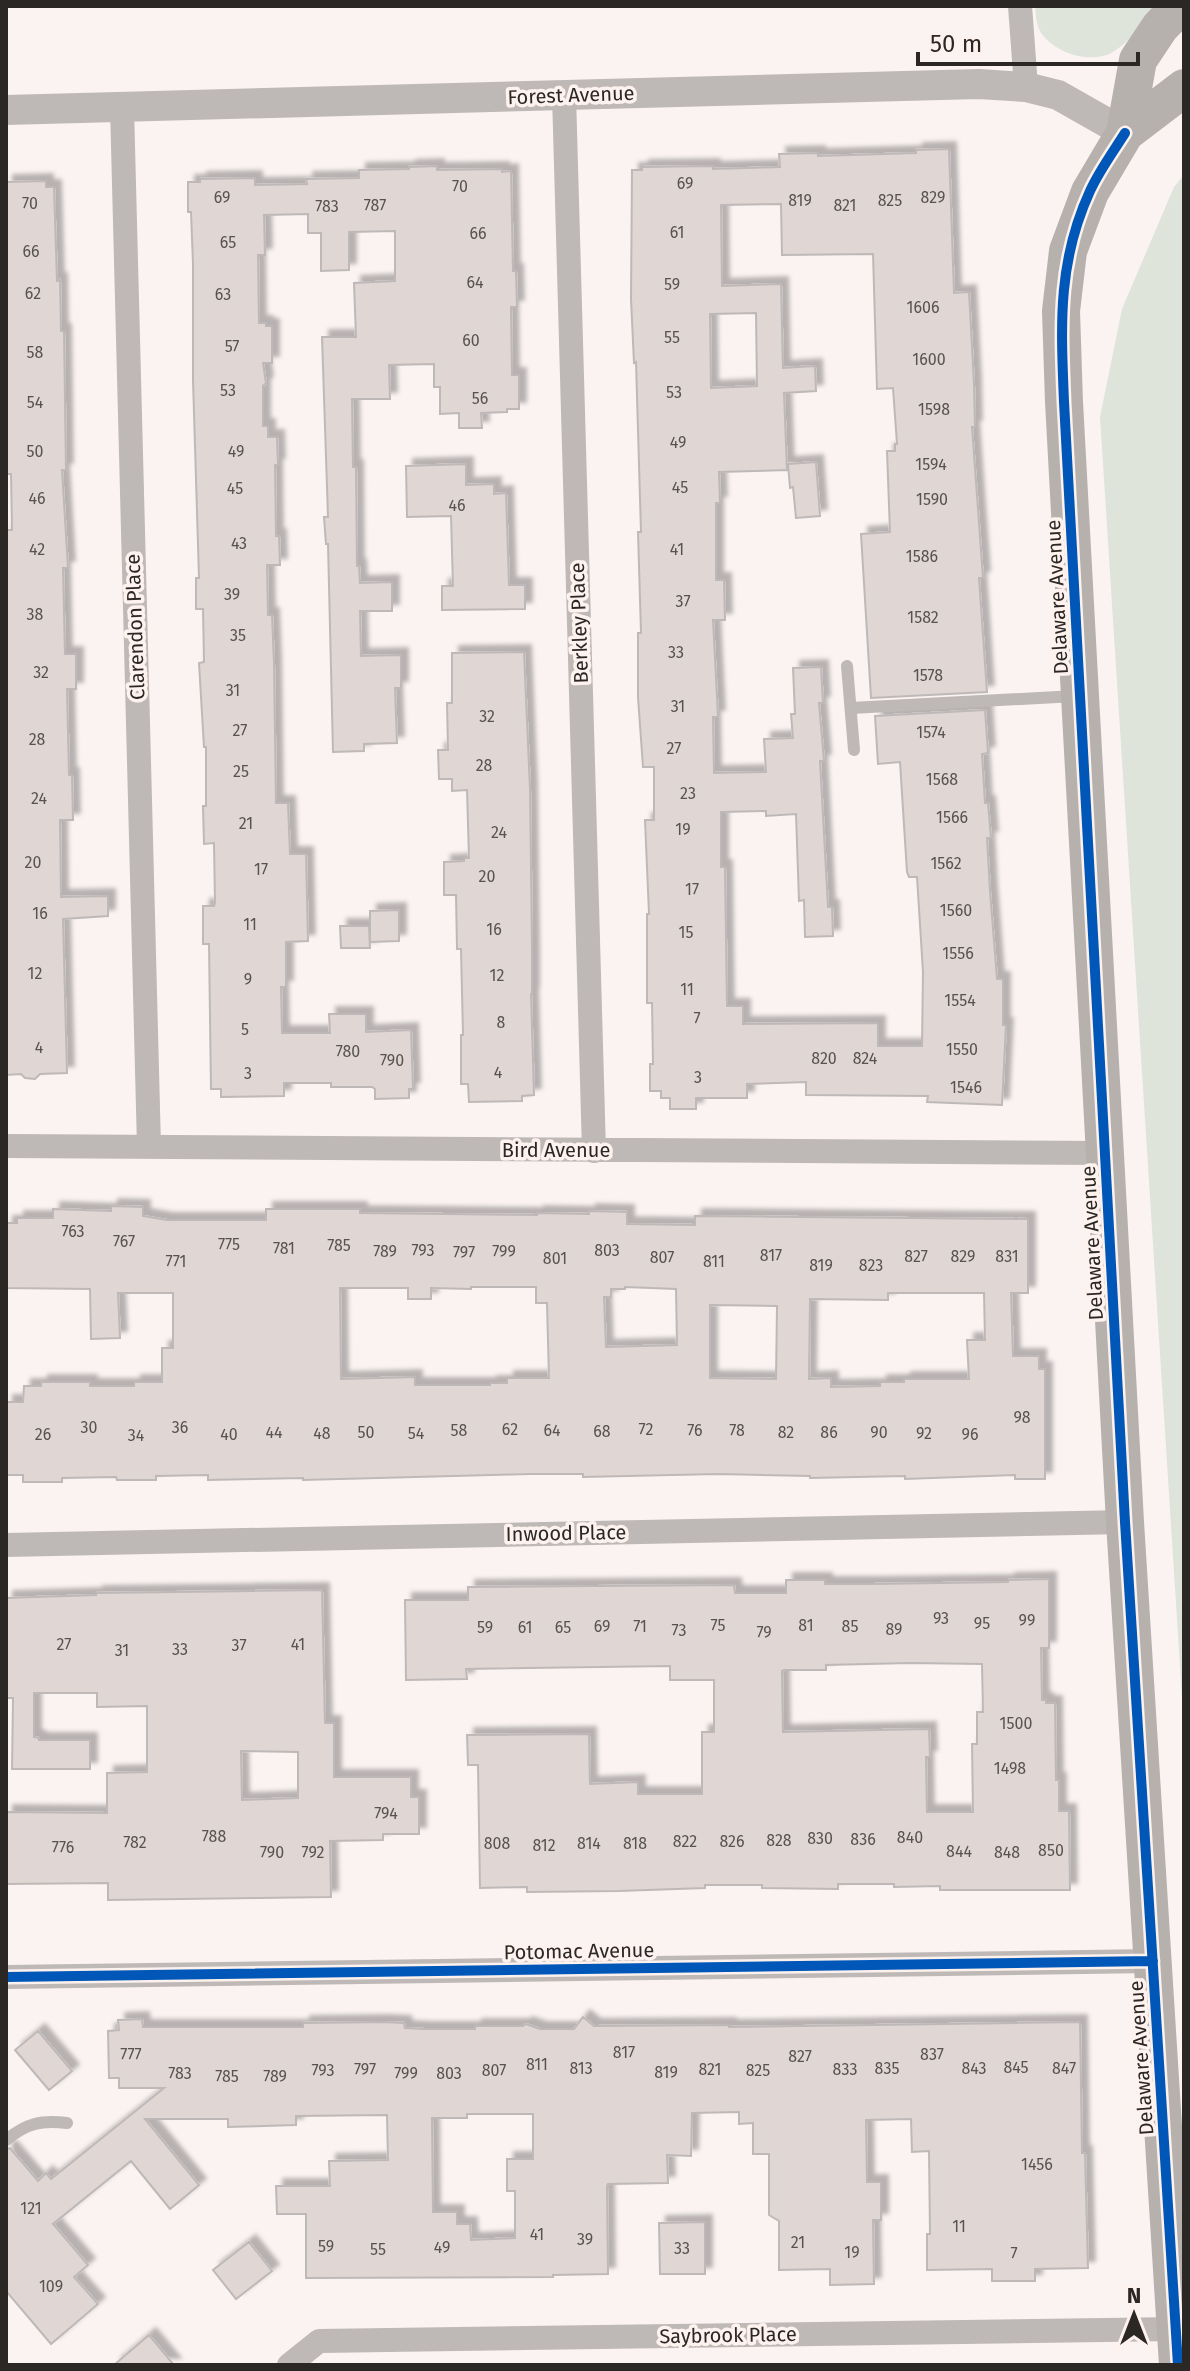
<svg xmlns="http://www.w3.org/2000/svg" width="1190" height="2371" font-family="'Fira Sans',sans-serif">
	<defs>
		<filter id="shadow"><feDropShadow dx="7" dy="-7" stdDeviation="2" flood-color="#0004"/></filter>
	</defs>
	<rect width="100%" height="100%" fill="#faf3f2"/>
	<!-- green -->
	<path fill="#dfe4db" d="M 1035,6 L 1158,6 C 1144,22 1132,40 1113,52 C 1091,65 1053,53 1040,31 C 1036,23 1036,15 1035,6 Z
		M 1184,175 L 1184,1728 L 1100,417 L 1122,309 L 1174,187 Z"/>
	<!-- building -->
	<path fill="#e0d6d3" stroke="#beb9b8" stroke-width="2" fill-rule="evenodd" filter="url(#shadow)" d="M 949,149 L 954,293 L 969,292 L 974,384 L 975,427 L 972,427 L 983,578 L 979,578 L 987,692 L 871,698 L 861,534 L 890,532 L 887,451 L 895,451 L 895,444 L 897,444 L 893,388 L 877,389 L 873,254 L 782,255 L 781,204 L 721,205 L 722,286 L 781,284 L 783,368 L 815,366 L 816,391 L 784,393 L 787,470 L 719,472 L 720,503 L 716,503 L 716,580 L 724,580 L 725,620 L 713,620 L 718,717 L 713,717 L 714,773 L 766,772 L 764,739 L 793,738 L 791,714 L 795,714 L 793,668 L 821,667 L 823,703 L 819,703 L 824,761 L 820,761 L 828,907 L 832,907 L 833,936 L 805,937 L 804,900 L 799,901 L 796,814 L 766,816 L 766,811 L 721,812 L 721,867 L 725,867 L 727,1006 L 743,1006 L 743,1024 L 878,1023 L 878,1046 L 922,1046 L 923,972 L 917,877 L 909,877 L 907,872 L 900,762 L 878,764 L 875,716 L 985,710 L 988,753 L 982,754 L 985,803 L 988,803 L 991,838 L 987,838 L 990,891 L 997,979 L 1003,979 L 1003,1025 L 1006,1025 L 1002,1105 L 927,1102 L 928,1096 L 806,1095 L 806,1082 L 747,1084 L 747,1098 L 696,1098 L 696,1109 L 670,1109 L 670,1098 L 661,1098 L 661,1091 L 650,1091 L 650,1064 L 653,1064 L 652,1003 L 647,1003 L 647,914 L 649,914 L 645,820 L 654,820 L 654,767 L 643,767 L 638,697 L 638,633 L 641,633 L 638,532 L 641,532 L 636,362 L 634,363 L 631,299 L 632,170 L 642,170 L 642,167 L 713,166 L 713,169 L 780,167 L 779,154 L 818,153 L 818,156 L 916,153 L 916,150 ZM 756,313 L 757,386 L 711,388 L 710,314 Z
		M 437,166 L 437,170 L 502,169 L 502,172 L 511,171 L 513,271 L 516,271 L 517,307 L 511,307 L 512,375 L 519,375 L 519,409 L 507,409 L 507,412 L 481,413 L 482,428 L 459,428 L 459,413 L 440,414 L 440,387 L 434,387 L 434,364 L 389,365 L 390,399 L 352,399 L 353,467 L 356,467 L 357,566 L 359,566 L 360,583 L 392,582 L 392,611 L 360,611 L 361,656 L 401,655 L 401,688 L 395,688 L 397,743 L 364,744 L 364,751 L 333,752 L 328,544 L 326,544 L 324,517 L 328,517 L 322,337 L 356,337 L 354,283 L 395,281 L 395,231 L 349,232 L 349,270 L 321,271 L 321,233 L 308,233 L 308,214 L 264,215 L 265,255 L 258,255 L 259,323 L 266,323 L 266,326 L 272,326 L 272,363 L 263,363 L 266,383 L 263,386 L 263,426 L 268,426 L 268,437 L 277,437 L 278,465 L 275,465 L 276,536 L 279,536 L 280,565 L 267,565 L 268,615 L 272,615 L 274,663 L 276,803 L 288,803 L 290,854 L 306,854 L 308,941 L 286,942 L 286,987 L 281,987 L 282,1033 L 330,1033 L 329,1014 L 366,1014 L 366,1032 L 411,1030 L 413,1089 L 409,1089 L 409,1098 L 375,1099 L 375,1089 L 372,1087 L 331,1087 L 331,1083 L 284,1083 L 284,1096 L 221,1097 L 221,1089 L 211,1089 L 209,944 L 203,944 L 203,906 L 214,906 L 215,903 L 214,843 L 204,844 L 203,806 L 206,806 L 206,747 L 204,747 L 199,663 L 204,662 L 203,609 L 196,609 L 196,578 L 199,578 L 193,380 L 193,264 L 191,212 L 188,212 L 188,182 L 200,182 L 200,179 L 255,178 L 255,185 L 307,184 L 306,179 L 359,178 L 359,170 L 409,169 L 409,167 Z
		M 46,181 L 46,187 L 54,187 L 57,281 L 60,280 L 61,331 L 64,331 L 66,470 L 62,470 L 68,568 L 63,568 L 65,654 L 76,654 L 76,689 L 67,689 L 69,775 L 72,775 L 73,820 L 60,820 L 61,897 L 108,896 L 108,916 L 63,919 L 67,1073 L 40,1074 L 35,1079 L 25,1078 L 21,1074 L 6,1075 L 6,530 L 12,530 L 11,474 L 6,474 L 6,182 Z
		M 816,462 L 820,516 L 796,518 L 793,487 L 790,488 L 788,464 Z
		M 466,464 L 466,485 L 494,484 L 494,494 L 506,493 L 509,585 L 525,585 L 525,609 L 442,610 L 442,586 L 453,586 L 451,516 L 407,517 L 406,466 Z
		M 524,652 L 530,789 L 532,948 L 532,994 L 531,994 L 534,1095 L 522,1096 L 522,1101 L 469,1102 L 468,1084 L 461,1084 L 461,1035 L 463,1035 L 461,949 L 457,949 L 456,895 L 444,895 L 444,862 L 464,861 L 464,858 L 469,858 L 467,790 L 452,791 L 452,779 L 439,779 L 438,750 L 448,750 L 447,703 L 452,703 L 452,653 Z
		M 399,910 L 399,941 L 370,942 L 370,911 Z
		M 340,926 L 369,926 L 370,948 L 341,948 Z
		M 111,1206 L 143,1207 L 143,1216 L 167,1220 L 266,1220 L 266,1209 L 360,1209 L 360,1213 L 537,1215 L 537,1213 L 589,1214 L 589,1211 L 627,1212 L 627,1224 L 695,1225 L 695,1216 L 1028,1219 L 1028,1293 L 1011,1293 L 1013,1356 L 1039,1356 L 1039,1369 L 1045,1369 L 1045,1479 L 1015,1479 L 1015,1475 L 905,1479 L 905,1476 L 810,1478 L 810,1476 L 718,1474 L 583,1477 L 583,1474 L 530,1474 L 303,1480 L 303,1478 L 208,1480 L 208,1475 L 156,1476 L 156,1480 L 117,1480 L 116,1477 L 62,1478 L 62,1482 L 23,1482 L 23,1475 L 6,1475 L 6,1402 L 23,1402 L 24,1386 L 41,1386 L 41,1382 L 90,1382 L 90,1386 L 134,1386 L 134,1382 L 162,1382 L 162,1348 L 173,1348 L 173,1293 L 118,1293 L 120,1338 L 91,1339 L 90,1289 L 6,1288 L 6,1223 L 17,1223 L 17,1218 L 53,1218 L 53,1209 L 111,1211 ZM 471,1287 L 536,1287 L 536,1303 L 547,1303 L 549,1378 L 507,1378 L 507,1383 L 490,1383 L 490,1385 L 415,1385 L 415,1377 L 341,1379 L 340,1288 L 408,1288 L 408,1299 L 431,1299 L 431,1288 L 471,1289 ZM 625,1287 L 676,1289 L 677,1345 L 606,1347 L 604,1297 L 611,1297 L 611,1289 L 625,1289 ZM 888,1293 L 984,1293 L 985,1340 L 967,1340 L 969,1379 L 904,1379 L 904,1382 L 880,1382 L 880,1386 L 831,1387 L 831,1378 L 809,1379 L 810,1299 L 888,1300 ZM 710,1305 L 777,1306 L 776,1379 L 710,1378 Z
		M 1049,1579 L 1049,1648 L 1041,1648 L 1042,1700 L 1046,1700 L 1046,1703 L 1055,1703 L 1056,1780 L 1059,1780 L 1059,1811 L 1069,1811 L 1070,1890 L 940,1890 L 940,1886 L 894,1887 L 894,1884 L 838,1884 L 838,1889 L 762,1888 L 762,1885 L 705,1885 L 705,1888 L 619,1891 L 527,1892 L 527,1887 L 480,1888 L 478,1765 L 468,1765 L 467,1735 L 589,1734 L 590,1784 L 638,1782 L 638,1794 L 702,1794 L 702,1732 L 714,1732 L 714,1680 L 670,1680 L 670,1666 L 466,1669 L 467,1679 L 406,1680 L 405,1600 L 468,1600 L 468,1587 L 734,1585 L 735,1593 L 786,1593 L 786,1580 L 825,1580 L 825,1584 L 873,1584 L 1008,1582 L 1008,1580 ZM 910,1663 L 982,1664 L 983,1712 L 977,1712 L 977,1744 L 972,1744 L 973,1812 L 927,1812 L 926,1757 L 930,1757 L 929,1729 L 783,1732 L 782,1671 L 784,1670 L 826,1670 L 826,1665 Z
		M 322,1590 L 325,1723 L 334,1723 L 334,1777 L 411,1777 L 411,1797 L 419,1797 L 419,1834 L 383,1834 L 383,1840 L 330,1841 L 331,1897 L 108,1900 L 108,1883 L 6,1884 L 6,1812 L 107,1813 L 107,1773 L 147,1772 L 147,1706 L 97,1707 L 97,1693 L 34,1693 L 34,1737 L 39,1738 L 39,1740 L 90,1740 L 90,1769 L 12,1769 L 13,1698 L 6,1698 L 6,1598 L 96,1595 L 96,1593 ZM 241,1751 L 298,1752 L 298,1798 L 242,1800 Z
		M 583,2017 L 594,2026 L 729,2025 L 729,2027 L 1080,2022 L 1082,2153 L 1085,2153 L 1088,2268 L 1035,2269 L 1035,2281 L 992,2281 L 992,2269 L 927,2270 L 927,2234 L 930,2234 L 929,2151 L 912,2152 L 911,2119 L 866,2120 L 867,2182 L 881,2182 L 881,2220 L 873,2220 L 874,2284 L 830,2285 L 830,2269 L 779,2270 L 779,2221 L 769,2215 L 769,2154 L 753,2154 L 753,2123 L 739,2124 L 739,2112 L 692,2113 L 691,2156 L 667,2155 L 668,2183 L 608,2184 L 607,2186 L 608,2274 L 553,2275 L 553,2277 L 306,2278 L 306,2214 L 277,2214 L 276,2186 L 330,2186 L 329,2161 L 388,2160 L 387,2115 L 296,2116 L 296,2125 L 228,2127 L 228,2119 L 145,2119 L 199,2185 L 170,2209 L 131,2161 L 53,2224 L 88,2265 L 74,2277 L 98,2304 L 51,2344 L 6,2291 L 6,2149 L 10,2148 L 38,2181 L 46,2173 L 51,2179 L 164,2088 L 119,2088 L 119,2078 L 109,2078 L 108,2031 L 119,2030 L 118,2020 L 142,2019 L 143,2027 L 303,2027 L 303,2023 L 383,2022 L 404,2023 L 405,2028 L 424,2029 L 475,2029 L 475,2026 L 523,2026 L 526,2024 L 540,2029 L 574,2029 ZM 467,2114 L 533,2114 L 533,2159 L 507,2159 L 507,2191 L 515,2191 L 515,2238 L 471,2240 L 470,2224 L 457,2224 L 457,2212 L 433,2212 L 432,2118 L 467,2118 Z
		M 38,2031 L 72,2071 L 49,2090 L 15,2050 Z
		M 705,2222 L 705,2274 L 660,2274 L 659,2223 Z
		M 249,2242 L 272,2271 L 236,2299 L 213,2270 Z
		M 149,2335 L 174,2365 L 114,2365 Z"/>
	<g fill="none" stroke-linecap="round" stroke-linejoin="round">
		<!-- service -->
		<path stroke="#beb8b6" stroke-width="12" d="M 847,666 L 854,750
			M 851,708 L 1076,696
			M 6,2140 C 27,2123 41,2120 67,2123"/>
		<!-- minor -->
		<path stroke="#beb8b6" stroke-width="24" d="M 1020,6 L 1026,87
			M 564,95 L 594,1151
			M 122,107 L 149,1147
			M 6,1146 L 1106,1153
			M 6,1545 L 1125,1522
			M 6,1977 L 1153,1961
			M 289,2365 L 319,2341 L 1176,2329"/>
		<!-- tertiary -->
		<path stroke="#beb8b6" stroke-width="30" d="M 6,110 L 979,84 L 1026,87 L 1058,95 L 1125,133"/>
		<!-- primary -->
		<path stroke="#b7b1ae" stroke-width="38" d="M 1125,133 L 1138,60 L 1160,27 L 1180,6
			M 1178,2365 L 1125,1522 L 1064,402 L 1061,311 L 1068,251 L 1090,192 L 1125,133 L 1184,88"/>
		<defs>
			<path id="cycleway" d="M 1125,133 C 1113,152 1099,171 1090,191 C 1057,263 1061,326 1064,402 L 1125,1522 L 1178,2365
				M 6,1977 L 1153,1961"/>
		</defs>
		<!-- cycleway casing -->
		<use href="#cycleway" stroke="#fdf2ee" stroke-width="15"/>
		<!-- cycleway -->
		<use href="#cycleway" stroke="#0057b8" stroke-width="10"/>
	</g>
	<g text-anchor="middle" stroke-width="7" stroke-linejoin="round" paint-order="stroke">
		<!-- number labels -->
		<g font-size="16" fill="#585350">
			<text x="685" y="189">69</text>
			<text x="460" y="192">70</text>
			<text x="222" y="203">69</text>
			<text x="933" y="203">829</text>
			<text x="800" y="206">819</text>
			<text x="890" y="206">825</text>
			<text x="30" y="209">70</text>
			<text x="375" y="211">787</text>
			<text x="845" y="211">821</text>
			<text x="327" y="212">783</text>
			<text x="677" y="238">61</text>
			<text x="478" y="239">66</text>
			<text x="228" y="248">65</text>
			<text x="31" y="257">66</text>
			<text x="475" y="288">64</text>
			<text x="672" y="290">59</text>
			<text x="33" y="299">62</text>
			<text x="223" y="300">63</text>
			<text x="923" y="313">1606</text>
			<text x="672" y="343">55</text>
			<text x="471" y="346">60</text>
			<text x="232" y="352">57</text>
			<text x="35" y="358">58</text>
			<text x="929" y="365">1600</text>
			<text x="228" y="396">53</text>
			<text x="674" y="398">53</text>
			<text x="480" y="404">56</text>
			<text x="35" y="408">54</text>
			<text x="934" y="415">1598</text>
			<text x="678" y="448">49</text>
			<text x="35" y="457">50</text>
			<text x="236" y="457">49</text>
			<text x="931" y="470">1594</text>
			<text x="680" y="493">45</text>
			<text x="235" y="494">45</text>
			<text x="37" y="504">46</text>
			<text x="932" y="505">1590</text>
			<text x="457" y="511">46</text>
			<text x="239" y="549">43</text>
			<text x="37" y="555">42</text>
			<text x="677" y="555">41</text>
			<text x="922" y="562">1586</text>
			<text x="232" y="600">39</text>
			<text x="683" y="607">37</text>
			<text x="35" y="620">38</text>
			<text x="923" y="623">1582</text>
			<text x="238" y="641">35</text>
			<text x="676" y="658">33</text>
			<text x="41" y="678">32</text>
			<text x="928" y="681">1578</text>
			<text x="233" y="696">31</text>
			<text x="678" y="712">31</text>
			<text x="487" y="722">32</text>
			<text x="240" y="736">27</text>
			<text x="931" y="738">1574</text>
			<text x="37" y="745">28</text>
			<text x="674" y="754">27</text>
			<text x="484" y="771">28</text>
			<text x="241" y="777">25</text>
			<text x="942" y="785">1568</text>
			<text x="688" y="799">23</text>
			<text x="39" y="804">24</text>
			<text x="952" y="823">1566</text>
			<text x="246" y="829">21</text>
			<text x="683" y="835">19</text>
			<text x="499" y="838">24</text>
			<text x="33" y="868">20</text>
			<text x="946" y="869">1562</text>
			<text x="261" y="875">17</text>
			<text x="487" y="882">20</text>
			<text x="692" y="895">17</text>
			<text x="956" y="916">1560</text>
			<text x="40" y="919">16</text>
			<text x="250" y="930">11</text>
			<text x="494" y="935">16</text>
			<text x="686" y="938">15</text>
			<text x="958" y="959">1556</text>
			<text x="35" y="979">12</text>
			<text x="497" y="981">12</text>
			<text x="248" y="985">9</text>
			<text x="687" y="995">11</text>
			<text x="960" y="1006">1554</text>
			<text x="697" y="1024">7</text>
			<text x="501" y="1028">8</text>
			<text x="245" y="1035">5</text>
			<text x="39" y="1053">4</text>
			<text x="962" y="1055">1550</text>
			<text x="348" y="1057">780</text>
			<text x="824" y="1064">820</text>
			<text x="865" y="1064">824</text>
			<text x="392" y="1066">790</text>
			<text x="498" y="1078">4</text>
			<text x="248" y="1079">3</text>
			<text x="698" y="1083">3</text>
			<text x="966" y="1093">1546</text>
			<text x="73" y="1237">763</text>
			<text x="124" y="1247">767</text>
			<text x="229" y="1250">775</text>
			<text x="339" y="1251">785</text>
			<text x="284" y="1254">781</text>
			<text x="423" y="1256">793</text>
			<text x="607" y="1256">803</text>
			<text x="385" y="1257">789</text>
			<text x="504" y="1257">799</text>
			<text x="464" y="1258">797</text>
			<text x="771" y="1261">817</text>
			<text x="916" y="1262">827</text>
			<text x="963" y="1262">829</text>
			<text x="1007" y="1262">831</text>
			<text x="662" y="1263">807</text>
			<text x="555" y="1264">801</text>
			<text x="176" y="1267">771</text>
			<text x="714" y="1267">811</text>
			<text x="821" y="1271">819</text>
			<text x="871" y="1271">823</text>
			<text x="1022" y="1423">98</text>
			<text x="89" y="1433">30</text>
			<text x="180" y="1433">36</text>
			<text x="510" y="1435">62</text>
			<text x="646" y="1435">72</text>
			<text x="459" y="1436">58</text>
			<text x="552" y="1436">64</text>
			<text x="695" y="1436">76</text>
			<text x="737" y="1436">78</text>
			<text x="602" y="1437">68</text>
			<text x="274" y="1438">44</text>
			<text x="366" y="1438">50</text>
			<text x="786" y="1438">82</text>
			<text x="829" y="1438">86</text>
			<text x="879" y="1438">90</text>
			<text x="322" y="1439">48</text>
			<text x="416" y="1439">54</text>
			<text x="924" y="1439">92</text>
			<text x="43" y="1440">26</text>
			<text x="229" y="1440">40</text>
			<text x="970" y="1440">96</text>
			<text x="136" y="1441">34</text>
			<text x="941" y="1624">93</text>
			<text x="1027" y="1626">99</text>
			<text x="982" y="1629">95</text>
			<text x="718" y="1631">75</text>
			<text x="806" y="1631">81</text>
			<text x="602" y="1632">69</text>
			<text x="640" y="1632">71</text>
			<text x="850" y="1632">85</text>
			<text x="485" y="1633">59</text>
			<text x="525" y="1633">61</text>
			<text x="563" y="1633">65</text>
			<text x="894" y="1635">89</text>
			<text x="679" y="1636">73</text>
			<text x="764" y="1638">79</text>
			<text x="64" y="1650">27</text>
			<text x="298" y="1650">41</text>
			<text x="239" y="1651">37</text>
			<text x="180" y="1655">33</text>
			<text x="122" y="1656">31</text>
			<text x="1016" y="1729">1500</text>
			<text x="1010" y="1774">1498</text>
			<text x="386" y="1819">794</text>
			<text x="214" y="1842">788</text>
			<text x="910" y="1843">840</text>
			<text x="820" y="1844">830</text>
			<text x="863" y="1845">836</text>
			<text x="779" y="1846">828</text>
			<text x="685" y="1847">822</text>
			<text x="732" y="1847">826</text>
			<text x="135" y="1848">782</text>
			<text x="497" y="1849">808</text>
			<text x="589" y="1849">814</text>
			<text x="635" y="1849">818</text>
			<text x="544" y="1851">812</text>
			<text x="63" y="1853">776</text>
			<text x="1051" y="1856">850</text>
			<text x="959" y="1857">844</text>
			<text x="272" y="1858">790</text>
			<text x="313" y="1858">792</text>
			<text x="1007" y="1858">848</text>
			<text x="624" y="2058">817</text>
			<text x="131" y="2060">777</text>
			<text x="932" y="2060">837</text>
			<text x="800" y="2062">827</text>
			<text x="537" y="2070">811</text>
			<text x="1016" y="2073">845</text>
			<text x="581" y="2074">813</text>
			<text x="887" y="2074">835</text>
			<text x="974" y="2074">843</text>
			<text x="1064" y="2074">847</text>
			<text x="365" y="2075">797</text>
			<text x="710" y="2075">821</text>
			<text x="845" y="2075">833</text>
			<text x="323" y="2076">793</text>
			<text x="494" y="2076">807</text>
			<text x="758" y="2076">825</text>
			<text x="666" y="2078">819</text>
			<text x="180" y="2079">783</text>
			<text x="406" y="2079">799</text>
			<text x="449" y="2079">803</text>
			<text x="227" y="2082">785</text>
			<text x="275" y="2082">789</text>
			<text x="1037" y="2170">1456</text>
			<text x="31" y="2214">121</text>
			<text x="959" y="2232">11</text>
			<text x="537" y="2240">41</text>
			<text x="585" y="2245">39</text>
			<text x="798" y="2248">21</text>
			<text x="326" y="2252">59</text>
			<text x="442" y="2253">49</text>
			<text x="682" y="2254">33</text>
			<text x="378" y="2255">55</text>
			<text x="852" y="2258">19</text>
			<text x="1014" y="2259">7</text>
			<text x="51" y="2292">109</text>
		</g>
		<!-- street labels -->
		<g font-size="20" fill="#2b2725" stroke="#fdf2ee">
			<text transform="translate(571 95) rotate(-2)" y="7">Forest Avenue</text>
			<text transform="translate(1057 597) rotate(-93)" y="7">Delaware Avenue</text>
			<text transform="translate(579 623) rotate(-92)" y="7">Berkley Place</text>
			<text transform="translate(135 627) rotate(-92)" y="7">Clarendon Place</text>
			<text x="556" y="1157">Bird Avenue</text>
			<text transform="translate(1092 1243) rotate(-93)" y="7">Delaware Avenue</text>
			<text transform="translate(566 1533) rotate(-1)" y="7">Inwood Place</text>
			<text transform="translate(579 1951) rotate(-1)" y="7">Potomac Avenue</text>
			<text transform="translate(1141 2058) rotate(-94)" y="7">Delaware Avenue</text>
			<text transform="translate(728 2335) rotate(-1)" y="7">Saybrook Place</text>
		</g>
	</g>
	<!-- border -->
	<rect width="1190" height="2371" fill="none" stroke="#2b2725" stroke-width="16"/>
	<!-- north arrow -->
	<g transform="translate(1134 2315)" stroke="#fdf2ee" stroke-width="6" paint-order="stroke">
	<path d="M0-6L14 30L0 20L-14 30Z" fill="#2b2725"/>
	<text y="-12" font-size="22" font-weight="bold" text-anchor="middle" fill="#2b2725">N</text>
	</g>
	<!-- scale -->
	<path d="M918 52v12h220v-12" fill="none" stroke="#2b2725" stroke-width="4"/>
	<text x="930" y="52" font-size="24" fill="#2b2725" stroke="#fdf2ee" stroke-width="6" paint-order="stroke">50 m</text>
</svg>
